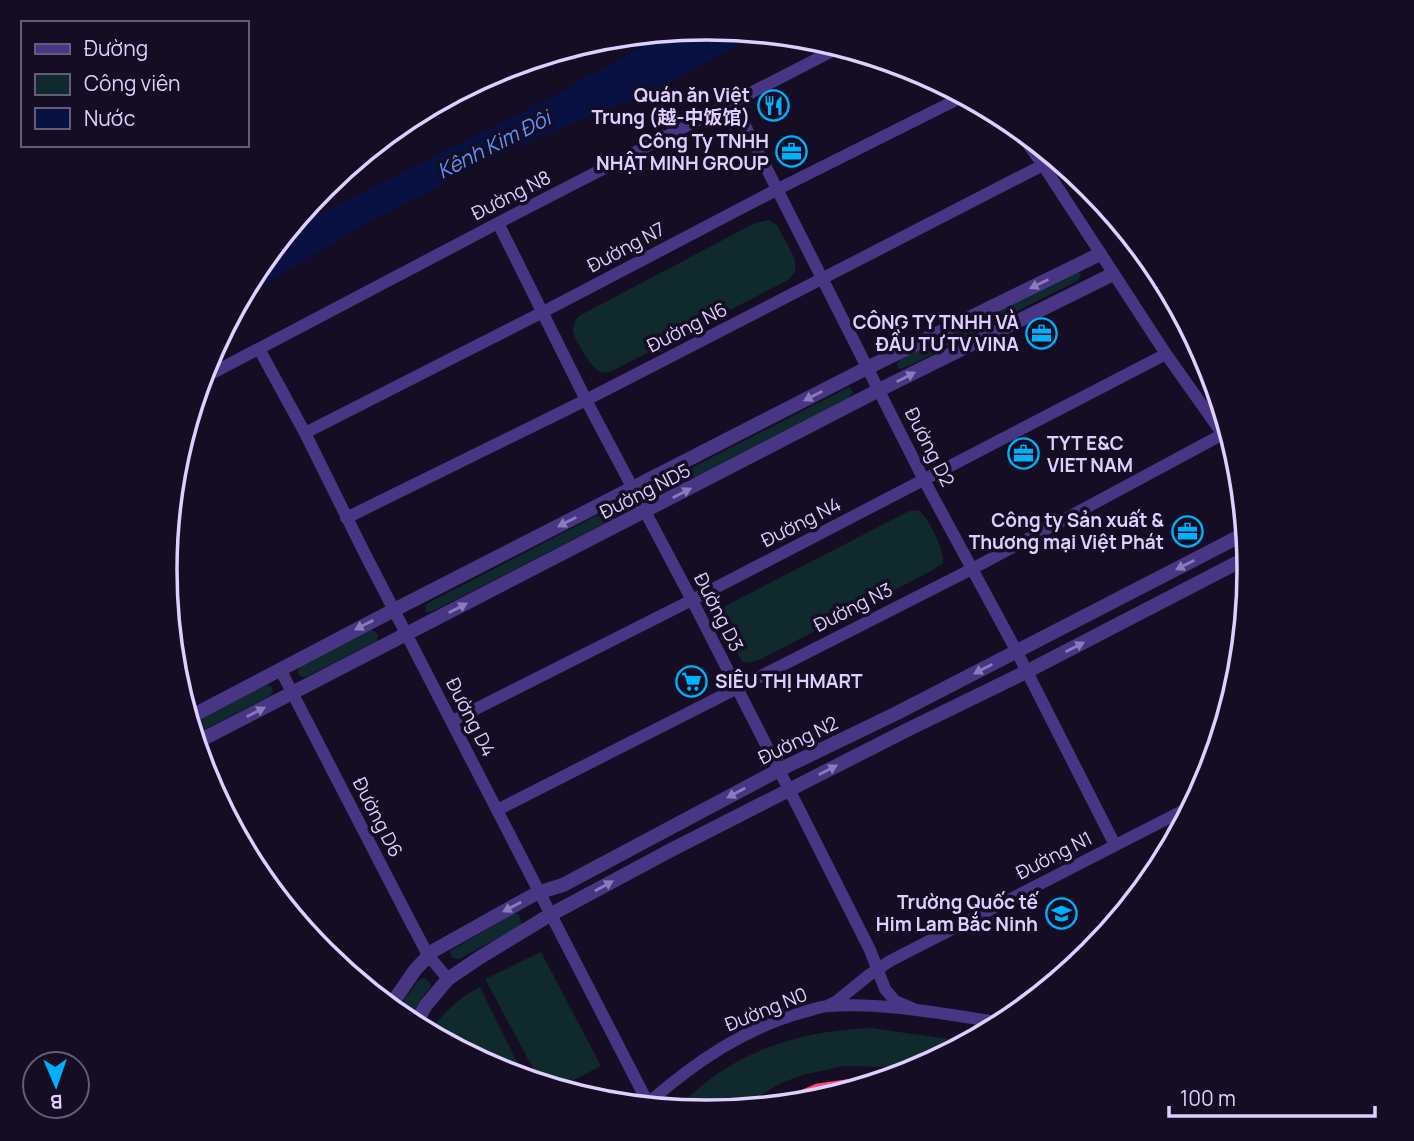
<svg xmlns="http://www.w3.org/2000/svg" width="1414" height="1141" font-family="Manrope,'Noto Sans SC',sans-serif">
	<rect width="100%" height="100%" fill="#150d23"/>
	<!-- green -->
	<path fill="#10292d" d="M 769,220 L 777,225 L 795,259 L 795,272 L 788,280 L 612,371 C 608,372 605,373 601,372 C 593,371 574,339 573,331 C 573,325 575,321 579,316 L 755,223 Z
		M 1078,272 L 1081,275 L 1079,279 L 1073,283 L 911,365 L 901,369 L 898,368 L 897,364 L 901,359 Z
		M 850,387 L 853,393 L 847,399 L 671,489 L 664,493 L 660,492 L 659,486 L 662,483 L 845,389 Z
		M 611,508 L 616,508 L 620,513 L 613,519 L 437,609 L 430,612 L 426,612 L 425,606 L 428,603 Z
		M 911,510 L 920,511 C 930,522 944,548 943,563 L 933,570 L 759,660 L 748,663 L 743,662 C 737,652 721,631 720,620 C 719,614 723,609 727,605 Z
		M 371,630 L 376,632 L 378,635 L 377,641 L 306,677 L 300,676 L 298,672 L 300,665 Z
		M 266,685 L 271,686 L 273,690 L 271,695 L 193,735 L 189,724 Z
		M 513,914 L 519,914 L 522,924 L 517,928 L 459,959 L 452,958 L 450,952 L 452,950 Z
		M 541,952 L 601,1066 L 556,1089 L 542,1085 L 485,979 Z
		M 425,978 L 431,984 L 431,987 L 425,993 L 407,1022 L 395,1013 L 417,982 L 421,979 Z
		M 480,987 L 526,1080 L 499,1072 L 429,1034 C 439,1016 461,996 480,987 Z
		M 871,1028 L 969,1042 L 917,1070 L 890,1067 L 843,1066 L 803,1075 L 781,1083 L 737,1110 L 707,1113 L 676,1110 C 729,1053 795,1031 871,1028 Z"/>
	<!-- water -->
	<path fill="#081142" d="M 707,28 L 759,33 L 657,90 L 587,117 L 492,158 L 364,225 L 240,299 L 256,269 L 288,230 L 544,101 L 669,32 Z"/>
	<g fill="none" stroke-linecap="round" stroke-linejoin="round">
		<!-- minor -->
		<path stroke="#483684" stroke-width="12" d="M 733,102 L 924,480 L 1017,652 L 1115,845
			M 1014,124 L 1043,165 L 1166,354 L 1236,453
			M 498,223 L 586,400 L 692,600 L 803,817 L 870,950 L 885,989 L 895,1001 L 914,1009
			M 259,349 L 305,433 L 364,552 L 648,1103
			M 201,379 L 498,223 L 840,47
			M 305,433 L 543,312 L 778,189 L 964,96
			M 346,518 L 586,400 L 1043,165
			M 280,669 L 409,919 L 428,955 L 448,979
			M 452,721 L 692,600 L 1166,354
			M 497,810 L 972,569 L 1223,434
			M 827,1006 L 837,1001 L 869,975 L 890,961 L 1194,805
			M 645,1107 L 648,1103 C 694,1063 744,1028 804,1012 C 812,1010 821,1006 829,1006 C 888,1002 947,1015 1005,1023"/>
		<!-- tertiary -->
		<path stroke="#483684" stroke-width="14" d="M 188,718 L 394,610 L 867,368 L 1100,254
			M 195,743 L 879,390 L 1113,274
			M 389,1008 L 415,970 L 433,951 L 519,903 L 537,893 L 563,885 L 779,770 L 897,713 L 1246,533
			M 414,1026 L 426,1005 L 448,979 L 479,958 L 548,916 L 671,850 L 907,730 L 1026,672 L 1248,557"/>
		<!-- motorway -->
		<path stroke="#ff4a7e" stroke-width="21" d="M 793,1105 L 819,1094 L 861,1088"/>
	</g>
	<!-- one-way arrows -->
	<defs><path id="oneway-solid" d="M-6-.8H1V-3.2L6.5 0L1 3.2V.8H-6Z" transform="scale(1.75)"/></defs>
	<g fill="#8c7bbb">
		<use href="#oneway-solid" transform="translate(1039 284) rotate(154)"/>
		<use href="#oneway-solid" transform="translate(906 377) rotate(-27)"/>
		<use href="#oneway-solid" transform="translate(813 396) rotate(153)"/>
		<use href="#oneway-solid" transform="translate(682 493) rotate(-27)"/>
		<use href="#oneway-solid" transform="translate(567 522) rotate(153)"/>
		<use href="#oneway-solid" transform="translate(1185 565) rotate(153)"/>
		<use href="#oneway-solid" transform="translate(458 608) rotate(-27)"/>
		<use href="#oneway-solid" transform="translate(364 625) rotate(153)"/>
		<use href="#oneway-solid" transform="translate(1075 647) rotate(-27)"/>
		<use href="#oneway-solid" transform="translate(983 669) rotate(153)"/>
		<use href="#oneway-solid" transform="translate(256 712) rotate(-27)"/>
		<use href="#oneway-solid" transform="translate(828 770) rotate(-27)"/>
		<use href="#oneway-solid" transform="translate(736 793) rotate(152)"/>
		<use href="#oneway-solid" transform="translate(604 886) rotate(-29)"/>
		<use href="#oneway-solid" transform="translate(512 907) rotate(152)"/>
	</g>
	<!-- icons -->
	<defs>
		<symbol id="restaurant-ring" viewBox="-11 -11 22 22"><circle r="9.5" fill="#150d23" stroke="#00b0fa" stroke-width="1.5"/><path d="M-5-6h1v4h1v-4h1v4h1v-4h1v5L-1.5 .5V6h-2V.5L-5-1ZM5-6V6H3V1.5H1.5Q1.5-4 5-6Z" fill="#00b0fa"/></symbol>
		<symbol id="office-ring" viewBox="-11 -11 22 22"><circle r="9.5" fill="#150d23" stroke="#00b0fa" stroke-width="1.5"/><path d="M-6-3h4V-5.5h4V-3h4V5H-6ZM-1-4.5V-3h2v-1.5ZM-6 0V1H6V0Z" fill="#00b0fa"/></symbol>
		<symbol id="supermarket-ring" viewBox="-11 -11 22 22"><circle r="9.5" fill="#150d23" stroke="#00b0fa" stroke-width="1.5"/><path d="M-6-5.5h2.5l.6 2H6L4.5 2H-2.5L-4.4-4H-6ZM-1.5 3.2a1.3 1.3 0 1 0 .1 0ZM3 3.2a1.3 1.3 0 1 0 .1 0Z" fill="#00b0fa"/></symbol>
		<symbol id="school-ring" viewBox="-11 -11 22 22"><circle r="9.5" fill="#150d23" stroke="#00b0fa" stroke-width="1.5"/><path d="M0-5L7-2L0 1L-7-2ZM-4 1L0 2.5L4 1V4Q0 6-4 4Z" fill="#00b0fa"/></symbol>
	</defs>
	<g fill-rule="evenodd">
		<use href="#restaurant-ring" x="756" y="88" width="35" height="35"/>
		<use href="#office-ring" x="774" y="134" width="35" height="35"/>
		<use href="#office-ring" x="1024" y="316" width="35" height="35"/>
		<use href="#office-ring" x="1006" y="436" width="35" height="35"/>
		<use href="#office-ring" x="1170" y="514" width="35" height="35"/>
		<use href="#supermarket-ring" x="674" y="664" width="35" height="35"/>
		<use href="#school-ring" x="1044" y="896" width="35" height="35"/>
	</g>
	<g text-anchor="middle" stroke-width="7" stroke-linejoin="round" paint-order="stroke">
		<!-- poi labels -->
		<g font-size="19" font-weight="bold" fill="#decfff" stroke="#150d23" text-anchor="end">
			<text x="750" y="102">Quán ăn Việt<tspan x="750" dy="22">Trung (越-中饭馆)</tspan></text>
			<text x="769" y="148">Công Ty TNHH<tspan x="769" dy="22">NHẬT MINH GROUP</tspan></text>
			<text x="1019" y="329">CÔNG TY TNHH VÀ<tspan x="1019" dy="22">ĐẦU TƯ TV VINA</tspan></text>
			<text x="1047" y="450" text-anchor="start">TYT E&amp;C<tspan x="1047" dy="22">VIET NAM</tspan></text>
			<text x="1164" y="527">Công ty Sản xuất &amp;<tspan x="1164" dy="22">Thương mại Việt Phát</tspan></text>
			<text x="715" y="688" text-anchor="start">SIÊU THỊ HMART</text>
			<text x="1038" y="909">Trường Quốc tế<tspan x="1038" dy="22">Him Lam Bắc Ninh</tspan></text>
		</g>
		<!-- street labels -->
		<g font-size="19" fill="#decfff" stroke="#150d23">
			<text transform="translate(511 195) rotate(-27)" y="7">Đường N8</text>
			<text transform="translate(626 247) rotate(-28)" y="7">Đường N7</text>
			<text transform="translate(687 327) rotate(-27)" y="7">Đường N6</text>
			<text transform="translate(930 447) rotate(63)" y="7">Đường D2</text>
			<text transform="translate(645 491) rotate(-27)" y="7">Đường ND5</text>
			<text transform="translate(801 522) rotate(-27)" y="7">Đường N4</text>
			<text transform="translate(853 607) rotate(-27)" y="7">Đường N3</text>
			<text transform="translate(719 612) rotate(63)" y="7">Đường D3</text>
			<text transform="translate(471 717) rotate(63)" y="7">Đường D4</text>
			<text transform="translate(798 740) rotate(-26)" y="7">Đường N2</text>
			<text transform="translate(378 817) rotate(63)" y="7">Đường D6</text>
			<text transform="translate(1054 855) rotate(-27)" y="7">Đường N1</text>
			<text transform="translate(766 1009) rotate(-22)" y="7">Đường N0</text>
		</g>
		<!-- water labels -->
		<g font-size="21" font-style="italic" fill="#5d95ff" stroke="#150d23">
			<text transform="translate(494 145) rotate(-27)" y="7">Kênh Kim Đôi</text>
		</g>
	</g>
	<!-- crop -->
	<path d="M0 0H1414V1141H0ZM177 570a530 530 0 1 1 1060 0a530 530 0 1 1-1060 0Z" fill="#150d23" fill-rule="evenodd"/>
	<path fill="none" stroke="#decfff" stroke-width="3.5" d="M177 570a530 530 0 1 1 1060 0a530 530 0 1 1-1060 0Z"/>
	<!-- legend -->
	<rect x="21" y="21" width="228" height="126" fill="#150d23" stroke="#655b7b" stroke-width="2"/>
	<rect x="35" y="44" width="35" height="10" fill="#483684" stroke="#655b7b" stroke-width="2"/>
	<text x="84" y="56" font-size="21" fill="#decfff">Đường</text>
	<rect x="35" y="74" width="35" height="21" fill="#10292d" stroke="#655b7b" stroke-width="2"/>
	<text x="84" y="91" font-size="21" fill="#decfff">Công viên</text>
	<rect x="35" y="108" width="35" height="21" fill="#081142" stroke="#655b7b" stroke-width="2"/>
	<text x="84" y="126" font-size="21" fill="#decfff">Nước</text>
	<!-- north arrow -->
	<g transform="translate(56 1085) rotate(178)"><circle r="33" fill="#150d23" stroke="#655b7b" stroke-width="2"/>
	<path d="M0-5L12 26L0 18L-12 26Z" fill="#00b0fa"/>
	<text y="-10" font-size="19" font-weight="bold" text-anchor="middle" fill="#decfff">B</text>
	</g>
	<!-- scale -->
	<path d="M1169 1106v10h206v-10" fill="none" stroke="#decfff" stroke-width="3.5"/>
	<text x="1180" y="1106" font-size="21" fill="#decfff" stroke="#150d23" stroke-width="5" paint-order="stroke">100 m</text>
</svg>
